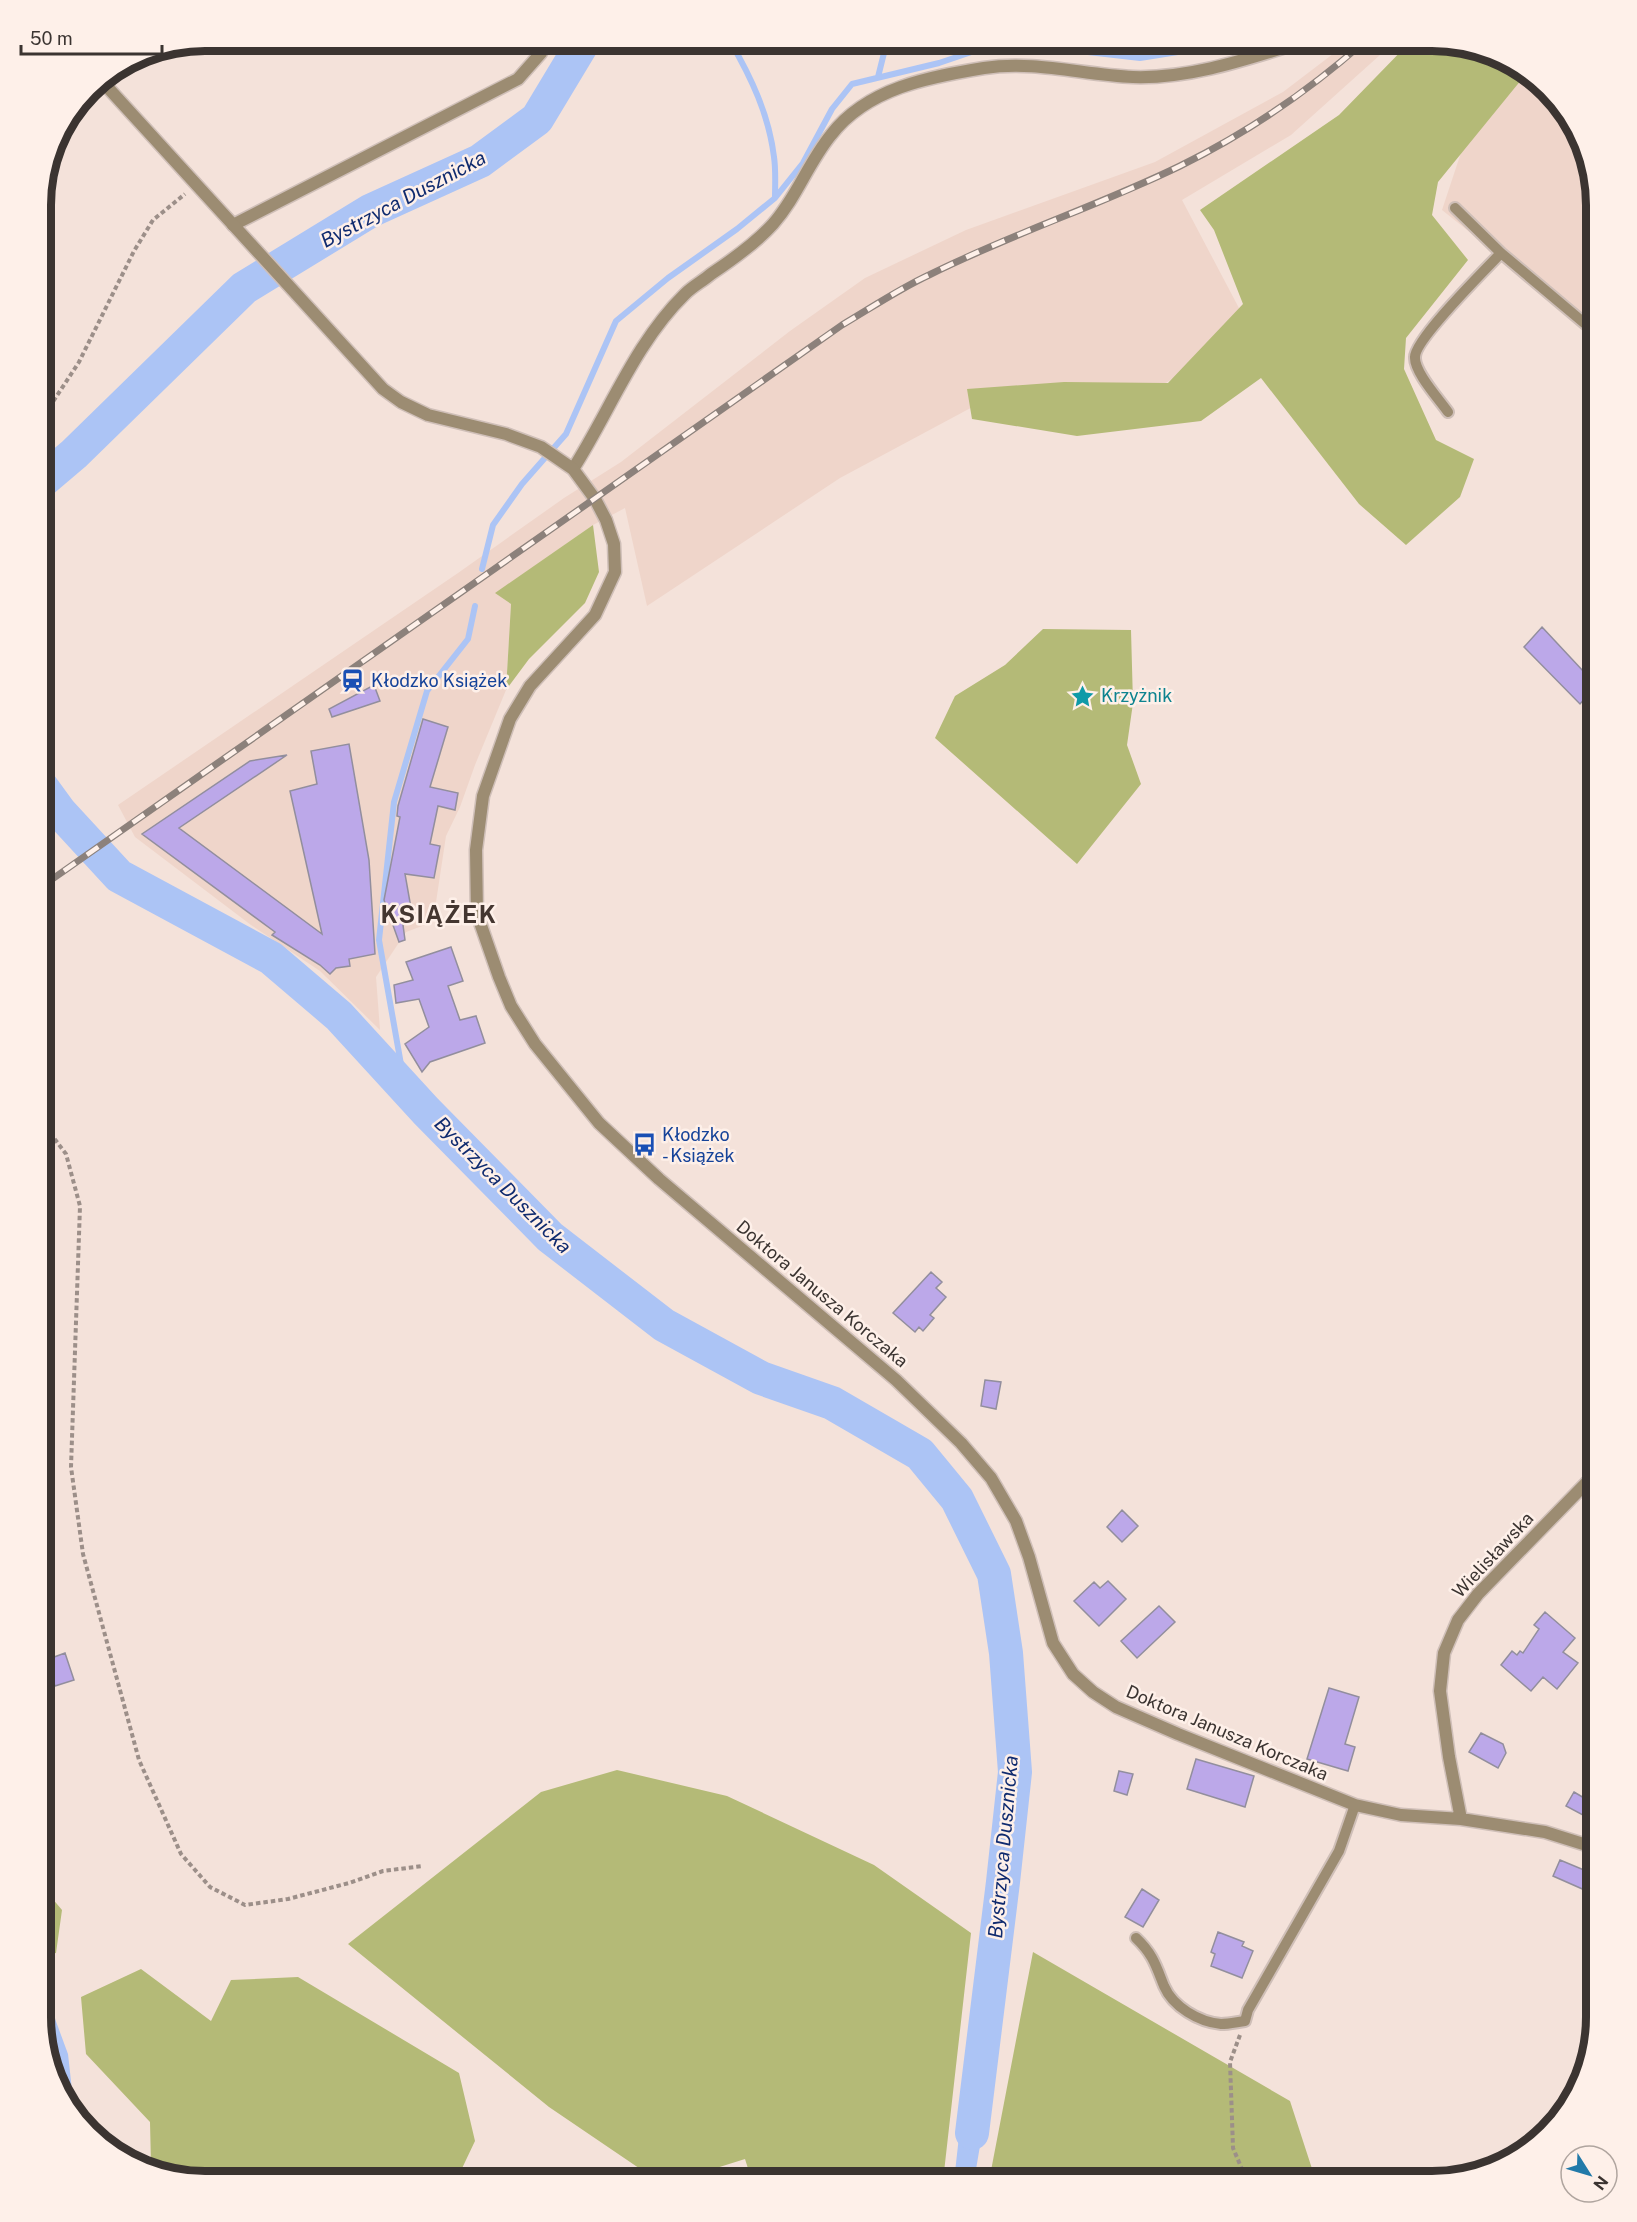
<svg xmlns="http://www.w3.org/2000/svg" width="1637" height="2222" font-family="'Public Sans',sans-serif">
	<rect width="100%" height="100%" fill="#f4e2da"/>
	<!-- built -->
	<path fill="#efd5ca" d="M 1350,41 L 1383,41 L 1390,46 L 1291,135 L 1182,200 L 1250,329 L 1119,413 L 993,396 L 840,478 L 647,606 L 625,508 L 593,525 L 496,593 L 511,604 L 506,690 L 475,765 L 460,807 L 446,836 L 433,922 L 406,932 L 376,977 L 380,1030 L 320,971 L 251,925 L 135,837 L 118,805 L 458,573 L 564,498 L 621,462 L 790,331 L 865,278 L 966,230 L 1155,162 L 1283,92 Z
		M 1493,56 L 1515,63 L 1574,122 L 1596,205 L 1596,333 L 1442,210 Z"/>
	<!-- green -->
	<path fill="#b4ba77" d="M 1411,41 L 1443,41 L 1515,63 L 1526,74 L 1438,182 L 1432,215 L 1468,260 L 1406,338 L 1404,369 L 1436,440 L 1474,459 L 1460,497 L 1406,545 L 1359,504 L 1261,378 L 1201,421 L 1077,436 L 972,419 L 967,389 L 1064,382 L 1168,383 L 1243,304 L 1214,230 L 1200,210 L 1339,115 Z
		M 593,525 L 599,572 L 585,603 L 529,659 L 506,690 L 511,604 L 495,593 Z
		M 1043,629 L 1131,630 L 1133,703 L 1127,745 L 1141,784 L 1077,864 L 935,738 L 955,696 L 1005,665 Z
		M 617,1770 L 727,1796 L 874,1865 L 971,1933 L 943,2181 L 752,2181 L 745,2159 L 675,2181 L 658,2181 L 549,2107 L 348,1944 L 541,1792 Z
		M 41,1885 L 62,1910 L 56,1953 L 41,1956 Z
		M 1033,1952 L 1290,2101 L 1316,2181 L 989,2181 Z
		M 141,1969 L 211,2021 L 231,1980 L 298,1977 L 459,2073 L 475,2141 L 456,2181 L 194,2181 L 158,2170 L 151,2165 L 150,2122 L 86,2054 L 81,1997 Z"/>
	<!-- water -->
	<path fill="#acc4f5" d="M 41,1987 L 47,1997 L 68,2054 L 73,2099 L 91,2125 L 127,2161 L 122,2159 L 63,2100 L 41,2017 Z
		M 966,2074 L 988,2099 L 974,2181 L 954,2181 Z"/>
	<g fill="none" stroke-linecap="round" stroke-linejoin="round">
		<!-- stream -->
		<path stroke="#acc4f5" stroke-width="6" d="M 878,77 L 887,41
			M 775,198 L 803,163 L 832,109 L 852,84 L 939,63 L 1001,42 L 1140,58 L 1184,51 L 1230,41
			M 482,569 L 493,525 L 522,484 L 566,434 L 616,321 L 668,278 L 737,229 L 775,198 C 775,185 776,170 774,157 C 769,115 751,77 730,41
			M 405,1087 L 379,940 L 394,802 L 427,691 L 468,639 L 475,606"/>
		<!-- river -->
		<path stroke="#acc4f5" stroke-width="34" d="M 41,482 L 74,454 L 244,288 L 370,211 L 480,161 L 537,119 L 584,41
			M 41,786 L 60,812 L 119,876 L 271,958 L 339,1016 L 426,1111 L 550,1237 L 664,1325 L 761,1378 L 832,1403 L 920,1454 L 957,1499 L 994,1574 L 1006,1653 L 1015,1772 L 1003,1882 L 972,2133"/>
	</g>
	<!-- building -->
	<path fill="#bca8e9" stroke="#928e9d" stroke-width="1.5" d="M 1542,627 L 1584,672 L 1596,661 L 1596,686 L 1580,704 L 1524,647 Z
		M 374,685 L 380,701 L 332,717 L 329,709 Z
		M 423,719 L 448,727 L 430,787 L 458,793 L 455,810 L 438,806 L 430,844 L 440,846 L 434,878 L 405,874 L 411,908 L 401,910 L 405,940 L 399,942 L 384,900 L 400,817 L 397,816 L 398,806 Z
		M 349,744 L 369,860 L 375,954 L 349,959 L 350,966 L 336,968 L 330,974 L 320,965 L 272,935 L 275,932 L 142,834 L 250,761 L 287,755 L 179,828 L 322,934 L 290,791 L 317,784 L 311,751 Z
		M 451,947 L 463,981 L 448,986 L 460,1020 L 476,1016 L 485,1043 L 430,1062 L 422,1072 L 405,1044 L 429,1027 L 419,999 L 396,1003 L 394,985 L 413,980 L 406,962 Z
		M 931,1272 L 942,1282 L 936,1288 L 946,1297 L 930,1315 L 934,1318 L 923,1331 L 919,1327 L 915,1332 L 893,1313 Z
		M 985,1380 L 1001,1382 L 996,1409 L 981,1406 Z
		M 1122,1510 L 1138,1526 L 1122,1542 L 1107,1527 Z
		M 1108,1581 L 1126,1599 L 1099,1626 L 1074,1601 L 1094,1582 L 1100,1588 Z
		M 1159,1606 L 1175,1622 L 1137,1658 L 1121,1641 Z
		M 1545,1612 L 1575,1638 L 1563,1652 L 1578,1663 L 1557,1689 L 1543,1677 L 1531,1691 L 1501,1665 L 1512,1651 L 1517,1655 L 1520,1651 L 1523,1653 L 1539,1629 L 1534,1625 Z
		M 65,1653 L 74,1680 L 55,1686 L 46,1660 Z
		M 1329,1688 L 1359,1697 L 1345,1744 L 1355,1747 L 1348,1771 L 1307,1759 Z
		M 1481,1733 L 1503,1744 L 1506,1753 L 1498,1768 L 1469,1752 Z
		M 1196,1759 L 1254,1776 L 1245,1807 L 1187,1789 Z
		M 1119,1771 L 1133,1774 L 1127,1795 L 1114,1791 Z
		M 1574,1792 L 1596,1805 L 1596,1822 L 1566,1806 Z
		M 1560,1860 L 1596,1875 L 1596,1895 L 1553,1876 Z
		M 1142,1889 L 1159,1900 L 1143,1927 L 1125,1917 Z
		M 1218,1932 L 1244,1942 L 1242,1946 L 1253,1951 L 1242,1978 L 1211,1966 L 1215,1954 L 1211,1952 Z"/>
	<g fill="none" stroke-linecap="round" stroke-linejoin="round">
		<defs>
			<path id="service" d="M 1455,208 L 1501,253 L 1596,333
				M 1448,412 C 1439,399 1414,372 1415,357 C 1415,339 1485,270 1501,253
				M 1136,1938 C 1153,1954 1156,1966 1164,1986 C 1173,2007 1199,2022 1221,2024 C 1229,2024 1237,2022 1245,2021 L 1248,2010 L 1339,1851 L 1355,1805"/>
			<path id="minor" d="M 233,225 L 518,79 L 541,53 L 547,41
				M 573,469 C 610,411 635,343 685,294 C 693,286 703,281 711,274 C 732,260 756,243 773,224 C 797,197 808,163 831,135 C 867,88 929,77 984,68 C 1034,60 1084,75 1133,77 C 1191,79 1250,58 1305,41"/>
			<path id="tertiary" d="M 100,79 L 383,389 L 401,402 L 428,415 L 506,434 L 541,447 L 573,469 L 595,499 L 606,520 L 614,544 L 615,572 L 595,615 L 530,686 L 510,719 L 483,796 L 476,850 L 477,914 L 499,977 L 511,1006 L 535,1044 L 599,1123 L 659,1179 L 896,1380 L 961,1443 L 991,1478 L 1016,1521 L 1029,1557 L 1053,1643 L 1073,1674 L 1093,1692 L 1116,1707 L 1178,1734 L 1355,1805 L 1401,1815 L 1461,1819 L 1545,1832 L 1596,1848
				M 1461,1819 L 1449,1757 L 1440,1691 L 1444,1653 L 1458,1620 L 1478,1594 L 1596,1473"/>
		</defs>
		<!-- service casing -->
		<use href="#service" stroke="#cfbfb8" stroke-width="14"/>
		<!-- minor casing -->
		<use href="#minor" stroke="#cfbfb8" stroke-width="15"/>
		<!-- tertiary casing -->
		<use href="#tertiary" stroke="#cfbfb8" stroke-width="15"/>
		<!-- path -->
		<path stroke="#9c8f89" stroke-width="4" stroke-dasharray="4.5 3" stroke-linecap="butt" d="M 41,420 L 79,362 L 134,251 L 153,220 L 185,194
			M 41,1121 L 66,1154 L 80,1206 L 71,1467 L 83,1554 L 139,1760 L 181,1854 L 210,1887 L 245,1905 L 288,1899 L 349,1883 L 383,1871 L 423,1866
			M 1240,2035 L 1230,2062 L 1233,2148 L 1247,2181"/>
		<!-- service -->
		<use href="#service" stroke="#9c8c72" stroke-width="10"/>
		<!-- minor -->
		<use href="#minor" stroke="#9c8c72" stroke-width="12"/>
		<!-- tertiary -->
		<use href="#tertiary" stroke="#9c8c72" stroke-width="12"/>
		<defs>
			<path id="rail" d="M 41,887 L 842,325 C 871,308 899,289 929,275 C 1011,234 1098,206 1180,166 C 1247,133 1310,90 1365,41"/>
		</defs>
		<!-- rail casing -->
		<use href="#rail" stroke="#8c817b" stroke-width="7"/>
		<!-- rail -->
		<use href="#rail" stroke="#fef0e9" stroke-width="4.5" stroke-dasharray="14" stroke-linecap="butt"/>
	</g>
	<!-- icons -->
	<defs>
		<symbol id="station-bare" viewBox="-9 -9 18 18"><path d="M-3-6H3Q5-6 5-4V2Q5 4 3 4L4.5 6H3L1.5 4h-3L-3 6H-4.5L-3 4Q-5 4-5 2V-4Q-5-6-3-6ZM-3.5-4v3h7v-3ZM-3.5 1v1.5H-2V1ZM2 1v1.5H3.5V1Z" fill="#1a4fb4" stroke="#fef0e9" stroke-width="2.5" paint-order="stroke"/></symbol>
		<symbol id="sight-bare" viewBox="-9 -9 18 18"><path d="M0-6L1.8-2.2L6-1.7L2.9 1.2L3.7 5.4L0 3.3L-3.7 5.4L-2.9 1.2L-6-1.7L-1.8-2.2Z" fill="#0f9aa8" stroke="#fef0e9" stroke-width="2.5" paint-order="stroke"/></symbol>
		<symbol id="bus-bare" viewBox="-9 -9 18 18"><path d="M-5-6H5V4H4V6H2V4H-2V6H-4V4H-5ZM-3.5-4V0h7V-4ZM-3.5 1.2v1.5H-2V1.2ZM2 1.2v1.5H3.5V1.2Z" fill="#1a4fb4" stroke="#fef0e9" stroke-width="2.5" paint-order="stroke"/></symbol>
	</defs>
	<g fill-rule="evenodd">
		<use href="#station-bare" x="336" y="664" width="33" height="33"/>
		<use href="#sight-bare" x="1066" y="680" width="33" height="33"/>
		<use href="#bus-bare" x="628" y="1128" width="33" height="33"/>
	</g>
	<g text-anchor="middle" stroke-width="5" stroke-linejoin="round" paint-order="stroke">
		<!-- transit labels -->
		<g font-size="18" fill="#164399" stroke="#fef0e9" text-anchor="start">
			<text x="371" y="687">Kłodzko Książek</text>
			<text x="662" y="1141">Kłodzko<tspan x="662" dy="21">- Książek</tspan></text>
		</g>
		<!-- culture labels -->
		<g font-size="18" fill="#0d838f" stroke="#fef0e9" text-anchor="start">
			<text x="1101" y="702">Krzyżnik</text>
		</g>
		<!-- street labels -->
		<g font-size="18" fill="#3b3431" stroke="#fef0e9">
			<text transform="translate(822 1294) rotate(40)" y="6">Doktora Janusza Korczaka</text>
			<text transform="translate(1493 1555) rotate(-47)" y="6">Wielisławska</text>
			<text transform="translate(1227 1733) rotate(23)" y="6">Doktora Janusza Korczaka</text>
		</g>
		<!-- water labels -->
		<g font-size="20" font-style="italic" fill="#102b6f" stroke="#fef0e9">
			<text transform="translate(403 199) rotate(-28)" y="7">Bystrzyca Dusznicka</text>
			<text transform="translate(503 1185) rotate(45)" y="7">Bystrzyca Dusznicka</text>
			<text transform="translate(1003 1847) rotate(-85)" y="7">Bystrzyca Dusznicka</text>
		</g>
		<!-- district labels -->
		<g font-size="24" font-weight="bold" letter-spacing="1.5" fill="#443630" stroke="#fef0e9">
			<text x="439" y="923">KSIĄŻEK</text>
		</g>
	</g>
	<!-- crop -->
	<path d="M0 0H1637V2222H0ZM205 51H1432A154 154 0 0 1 1586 205V2017A154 154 0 0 1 1432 2171H205A154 154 0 0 1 51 2017V205A154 154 0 0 1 205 51Z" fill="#fef0e9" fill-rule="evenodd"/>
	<path fill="none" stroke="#3b3431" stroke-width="8" d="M205 51H1432A154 154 0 0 1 1586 205V2017A154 154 0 0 1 1432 2171H205A154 154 0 0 1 51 2017V205A154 154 0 0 1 205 51Z"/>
	<!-- north arrow -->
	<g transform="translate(1589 2174) rotate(127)"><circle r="28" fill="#fef0e9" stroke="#b0a59f" stroke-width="1.5"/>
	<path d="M0-4.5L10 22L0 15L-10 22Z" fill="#227aa9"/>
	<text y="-9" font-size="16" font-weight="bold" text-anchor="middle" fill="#3b3431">N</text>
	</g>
	<!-- scale -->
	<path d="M21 45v9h141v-9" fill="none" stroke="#3b3431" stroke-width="3"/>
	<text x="30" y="45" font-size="18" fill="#3b3431" stroke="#fef0e9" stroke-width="4.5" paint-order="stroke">50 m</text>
</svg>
